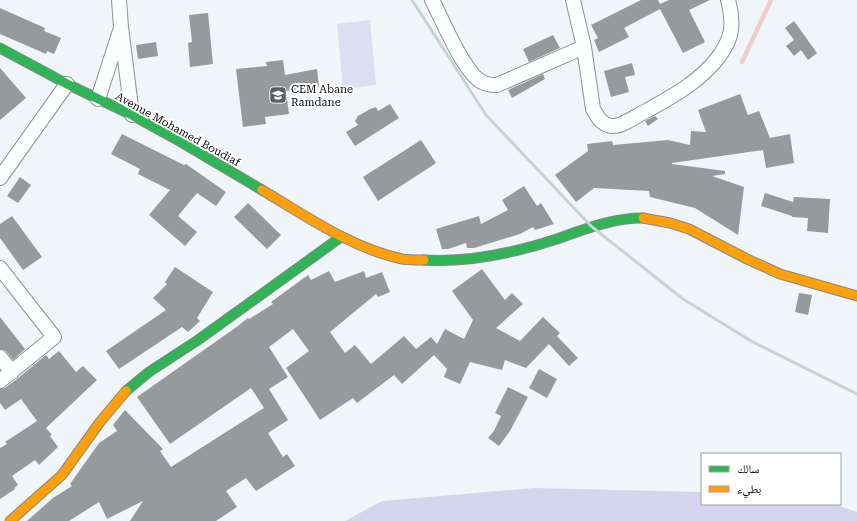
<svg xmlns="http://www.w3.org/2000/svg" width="857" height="521" font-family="'Roboto Serif','Noto Naskh Arabic',serif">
	<rect width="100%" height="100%" fill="#f0f5fa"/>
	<!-- green -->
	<path fill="#d7d5ed" d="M 534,488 L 702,492 L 702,504 L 834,504 L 857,512 L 857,521 L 345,521 L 382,501 Z"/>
	<!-- pitch -->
	<path fill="#dddef2" d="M 370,20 L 376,85 L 343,89 L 337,24 Z"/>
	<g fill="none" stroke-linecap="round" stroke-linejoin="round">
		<!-- stream -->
		<path stroke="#efcdcc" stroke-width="4.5" d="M 742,62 L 771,0"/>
	</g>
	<!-- building -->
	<path fill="#969a9c" d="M 641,0 L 658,0 L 660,4 L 669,0 L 710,0 L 689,10 L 705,42 L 683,53 L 660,9 L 624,28 L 629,37 L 599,52 L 594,40 L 598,38 L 591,25 Z
		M 0,8 L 45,28 L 44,31 L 61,38 L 54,54 L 47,51 L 46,54 L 0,34 Z
		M 208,13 L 213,64 L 190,67 L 188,43 L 192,42 L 189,15 Z
		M 794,21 L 817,53 L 808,60 L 801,50 L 794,56 L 786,46 L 794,40 L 785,28 Z
		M 553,35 L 560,48 L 529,62 L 523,49 Z
		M 156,42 L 158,56 L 138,59 L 136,45 Z
		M 283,60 L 285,75 L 317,69 L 319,86 L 286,91 L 289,114 L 265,117 L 266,124 L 243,127 L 236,69 L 267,66 L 266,62 Z
		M 632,63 L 635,75 L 625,77 L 629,92 L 611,97 L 604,71 Z
		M 0,68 L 26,98 L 0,120 Z
		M 543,74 L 545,79 L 512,98 L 508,90 Z
		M 740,94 L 748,115 L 759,111 L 770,138 L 790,134 L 794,163 L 766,168 L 763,150 L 672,163 L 672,164 L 725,171 L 725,174 L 712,176 L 744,187 L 738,235 L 695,208 L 650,197 L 649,191 L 594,188 L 576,202 L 555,175 L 588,151 L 587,144 L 612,141 L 613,145 L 668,140 L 690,145 L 691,131 L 706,132 L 698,110 Z
		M 390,104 L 399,118 L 355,146 L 346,132 L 358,125 L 355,121 L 358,116 L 370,109 L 376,107 L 378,111 Z
		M 655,116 L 658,119 L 648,126 L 645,121 Z
		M 122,134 L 184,165 L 186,164 L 226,192 L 216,206 L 197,193 L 178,216 L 197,232 L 185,246 L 149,215 L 170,190 L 138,174 L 140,169 L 111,154 Z
		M 421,140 L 436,163 L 378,201 L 363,177 Z
		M 20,177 L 31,185 L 18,203 L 7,196 Z
		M 524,186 L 537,206 L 541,203 L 554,224 L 535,230 L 533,227 L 520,234 L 474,248 L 467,248 L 466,243 L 448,249 L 442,249 L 436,229 L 479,216 L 481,224 L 508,210 L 502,200 Z
		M 765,193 L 793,202 L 794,197 L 830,199 L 828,233 L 807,231 L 808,218 L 792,217 L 792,216 L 761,206 Z
		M 248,203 L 281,235 L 267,249 L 234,217 Z
		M 12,216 L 42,257 L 23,270 L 0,238 L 0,224 Z
		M 175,267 L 213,292 L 197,318 L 200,321 L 188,332 L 182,327 L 119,369 L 106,351 L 166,310 L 153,298 L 167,284 L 165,282 Z
		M 482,269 L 505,300 L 512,293 L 523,304 L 496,328 L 520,341 L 543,317 L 560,333 L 557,336 L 578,358 L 569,366 L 549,344 L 526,368 L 505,360 L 502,370 L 470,362 L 460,384 L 444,377 L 447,369 L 434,355 L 402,384 L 394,375 L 357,403 L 353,398 L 320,420 L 286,368 L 309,351 L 293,329 L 269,347 L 288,377 L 269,389 L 288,420 L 268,433 L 283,457 L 287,454 L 295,466 L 256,491 L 246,478 L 226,491 L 237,507 L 216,521 L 130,521 L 143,501 L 107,519 L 99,502 L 69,521 L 27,521 L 53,498 L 72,486 L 70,484 L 99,443 L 117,431 L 113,425 L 125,410 L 163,449 L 160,451 L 171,467 L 264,408 L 251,388 L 170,444 L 137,397 L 238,326 L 248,318 L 249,319 L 273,304 L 271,302 L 308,275 L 311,280 L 329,271 L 335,282 L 364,271 L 366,278 L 382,272 L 390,292 L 378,297 L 376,294 L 330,332 L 345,353 L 355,345 L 371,364 L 404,336 L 416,349 L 431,337 L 437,344 L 445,329 L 464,339 L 473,320 L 452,291 Z
		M 799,293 L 812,295 L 808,315 L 795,312 Z
		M 0,317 L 25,349 L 13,360 L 6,351 L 0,349 Z
		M 59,351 L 76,372 L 83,366 L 97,380 L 46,428 L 52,435 L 50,436 L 58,447 L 39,465 L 35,460 L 12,476 L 18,485 L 14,488 L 15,489 L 0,499 L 0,448 L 7,444 L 5,442 L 37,421 L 21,399 L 5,410 L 0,403 L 0,389 L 5,388 L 17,379 L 46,355 L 49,359 Z
		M 539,369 L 557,379 L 547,398 L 529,388 Z
		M 508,387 L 528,397 L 510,431 L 499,446 L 488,438 L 494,431 L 501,416 L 495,413 Z"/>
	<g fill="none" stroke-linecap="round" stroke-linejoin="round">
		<defs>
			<path id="street" d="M 119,0 L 121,27 L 132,115
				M 432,0 C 442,19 464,73 482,82 C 487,85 492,85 497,85 L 584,47
				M 573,0 L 584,47 L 593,109 C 598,118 602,125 612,126 C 622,127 639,114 648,110 C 675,95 702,80 720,55 C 725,47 730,40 731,30 C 732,20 731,10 728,0
				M 98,99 L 120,31
				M 0,178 L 67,84
				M 0,268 L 54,337 L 0,381
				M 0,357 L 12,372"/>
			<path id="fast" d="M 0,48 L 67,84 L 132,115 L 181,142 L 262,190
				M 424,260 C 469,263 514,253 557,239 C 585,229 612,218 643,218
				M 126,391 L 149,372 L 198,340 L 341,237"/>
			<path id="slow" d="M 262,190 C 306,216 351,248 402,259 C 409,260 417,260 424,260
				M 643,218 L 670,223 L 689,229 L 747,259 L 780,274 L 857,296
				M 10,521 L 62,475 L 100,422 L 126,391"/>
		</defs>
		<!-- street casing -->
		<use href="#street" stroke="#8f9193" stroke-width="16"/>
		<!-- fast casing -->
		<use href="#fast" stroke="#85888a" stroke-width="11"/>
		<!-- slow casing -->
		<use href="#slow" stroke="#85888a" stroke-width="11"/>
		<!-- street -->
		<use href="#street" stroke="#fdfefe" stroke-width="14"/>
		<!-- fast -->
		<use href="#fast" stroke="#30b455" stroke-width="9"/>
		<!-- slow -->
		<use href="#slow" stroke="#ff9f0a" stroke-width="9"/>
		<!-- rail -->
		<path stroke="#c6d4d0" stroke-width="3" d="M 412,0 L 486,115 L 591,226 L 683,299 L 751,341 L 857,394"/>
	</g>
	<!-- icons -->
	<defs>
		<symbol id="school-square" viewBox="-11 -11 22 22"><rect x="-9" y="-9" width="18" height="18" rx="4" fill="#5c5e5f" stroke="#fff"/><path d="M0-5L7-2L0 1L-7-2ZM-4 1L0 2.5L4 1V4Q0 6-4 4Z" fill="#fff"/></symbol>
	</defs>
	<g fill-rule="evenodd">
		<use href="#school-square" x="268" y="85" width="20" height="20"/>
	</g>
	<g text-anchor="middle" stroke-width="4" stroke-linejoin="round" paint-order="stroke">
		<!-- poi labels -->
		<g font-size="11" fill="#0c0c0c" stroke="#fff" text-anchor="start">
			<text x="291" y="93">CEM Abane<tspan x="291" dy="13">Ramdane</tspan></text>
		</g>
		<!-- street labels -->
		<g font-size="11" fill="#0c0c0c" stroke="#fff">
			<text transform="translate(178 129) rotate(29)" y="4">Avenue Mohamed Boudiaf</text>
		</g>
	</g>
	<!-- legend -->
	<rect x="701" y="453" width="140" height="52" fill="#ffffff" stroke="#9e9e9e"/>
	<rect x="709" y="466" width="20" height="6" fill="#30b455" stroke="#9e9e9e"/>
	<text x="737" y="473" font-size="12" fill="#0c0c0c">سالك</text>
	<rect x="709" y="486" width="20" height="6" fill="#ff9f0a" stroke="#9e9e9e"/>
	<text x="737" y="493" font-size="12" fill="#0c0c0c">بطيء</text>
</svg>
